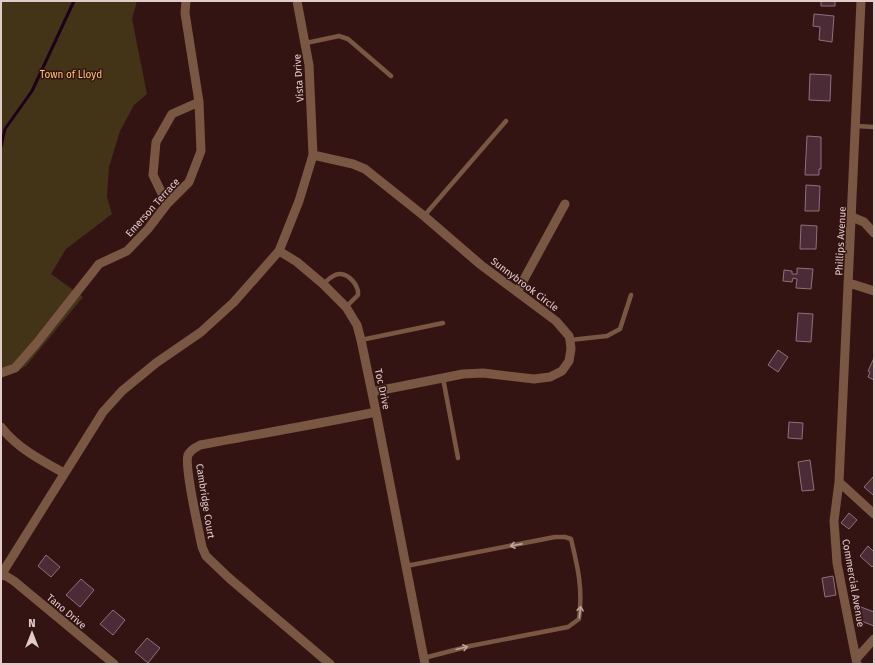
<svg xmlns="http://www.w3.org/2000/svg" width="875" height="665" font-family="'Fira Sans',sans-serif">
	<rect width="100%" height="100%" fill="#331413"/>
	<!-- green -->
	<path fill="#433317" d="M 1,1 L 137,1 L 132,19 L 147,94 L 134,105 L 120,131 L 109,167 L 107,197 L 112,214 L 66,249 L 51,274 L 83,297 L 26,366 L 15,372 L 1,376 Z"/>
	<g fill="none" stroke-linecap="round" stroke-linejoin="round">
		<!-- stream -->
		<path stroke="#1e001d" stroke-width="3" d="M 1,147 L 5,129 L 32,91 L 74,1"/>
	</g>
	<!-- building -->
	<path fill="#4a2b36" stroke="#936e7b" d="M 821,1 L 835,1 L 835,6 L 821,6 Z
		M 814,14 L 834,16 L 832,42 L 819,40 L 820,27 L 813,26 Z
		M 810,74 L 831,75 L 830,101 L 809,100 Z
		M 807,136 L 821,137 L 821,169 L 819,169 L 819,175 L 805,175 Z
		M 806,185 L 820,186 L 819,211 L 805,211 Z
		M 801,225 L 817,226 L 816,249 L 800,249 Z
		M 797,268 L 813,269 L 811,289 L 796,288 L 797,279 L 793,278 L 792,282 L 783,281 L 784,270 L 792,271 L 792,274 L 797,274 Z
		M 798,313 L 813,314 L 811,342 L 796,341 Z
		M 778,350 L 788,357 L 778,372 L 768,365 Z
		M 874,358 L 874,380 L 868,377 L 870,372 L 868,371 Z
		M 789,422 L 803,423 L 802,439 L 788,438 Z
		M 810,460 L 814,490 L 802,491 L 798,462 Z
		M 874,476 L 874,494 L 873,495 L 864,487 Z
		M 849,513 L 857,520 L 849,529 L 841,523 Z
		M 868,546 L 874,552 L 874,565 L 872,567 L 860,556 Z
		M 46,555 L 60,567 L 51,577 L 38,566 Z
		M 833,576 L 836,595 L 825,597 L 822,578 Z
		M 81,579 L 94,590 L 80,607 L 66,595 Z
		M 861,607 L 874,612 L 874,626 L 856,619 Z
		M 113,610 L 125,620 L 113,635 L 100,624 Z
		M 147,638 L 160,648 L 148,663 L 135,652 Z"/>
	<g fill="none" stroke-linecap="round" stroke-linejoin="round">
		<!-- service -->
		<path stroke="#795742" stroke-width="4.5" d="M 306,43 L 339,36 L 348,39 L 391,76
			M 856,126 L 874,127
			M 424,216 L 506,121
			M 323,284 C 328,280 333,274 339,274 C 349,273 359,286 358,295 L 346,307
			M 361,340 L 443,323
			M 570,340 L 607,336 L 620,329 L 631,295
			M 443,378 L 458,458
			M 406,566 L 555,537 L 565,537 L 571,539 C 578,568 583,589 579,619 L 568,627 L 470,646 L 424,658"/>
		<!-- minor -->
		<path stroke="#795742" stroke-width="9" d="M 297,1 L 309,65 L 313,155 L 299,201 L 279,251 L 297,262 L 323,284 L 346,307 L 357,325 L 361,340 L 376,412 L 425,664
			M 313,155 L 353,164 L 365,169 L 424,216 L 481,265 L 556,321 L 569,336 L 570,340 L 571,349 L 569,361 L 562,371 L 550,377 L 534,379 L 483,373 L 463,374 L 372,392
			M 167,204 L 153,175 L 156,142 L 172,114 L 199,102
			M 852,217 L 864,222 L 874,233
			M 849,283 L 874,291
			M 517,292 L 565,204
			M 1,373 L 15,368 L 36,344 L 99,264 L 127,251 L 148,229 L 167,204 L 189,182 L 201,151 L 199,102 L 185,13 L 186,1
			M 1,427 C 17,448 42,461 64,473
			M 839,482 L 874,514
			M 1,575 L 103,412 L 122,391 L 156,363 L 201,332 L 234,302 L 279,251
			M 1,575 L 6,576 L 14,581 L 114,664
			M 856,659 L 874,639
			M 330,664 L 229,578 L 206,556 L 202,547 C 199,531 184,466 188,455 C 191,449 195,448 200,445 C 259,434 318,424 376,412
			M 857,664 L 837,563 L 834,521 L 839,482 L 861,1"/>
	</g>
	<!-- one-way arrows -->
	<defs><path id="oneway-shaft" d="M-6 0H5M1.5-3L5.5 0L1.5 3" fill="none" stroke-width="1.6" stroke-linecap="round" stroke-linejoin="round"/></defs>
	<g stroke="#bda39a">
		<use href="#oneway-shaft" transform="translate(516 545) rotate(169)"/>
		<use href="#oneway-shaft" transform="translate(580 612) rotate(-83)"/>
		<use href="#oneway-shaft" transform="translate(462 648) rotate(-14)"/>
	</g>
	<g text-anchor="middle" stroke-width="3" stroke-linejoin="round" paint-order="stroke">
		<!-- park labels -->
		<g font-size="10" fill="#fbc66c" stroke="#331413">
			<text x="71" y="78">Town of Lloyd</text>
		</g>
		<!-- street labels -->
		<g font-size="10" fill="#e2ccca" stroke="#331413">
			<text transform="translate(298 78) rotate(-94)" y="4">Vista Drive</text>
			<text transform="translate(152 207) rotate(-48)" y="4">Emerson Terrace</text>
			<text transform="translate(840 241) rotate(-87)" y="4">Phillips Avenue</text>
			<text transform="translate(525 284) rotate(37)" y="4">Sunnybrook Circle</text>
			<text transform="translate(383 389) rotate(78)" y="4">Toc Drive</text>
			<text transform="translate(206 501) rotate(81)" y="4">Cambridge Court</text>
			<text transform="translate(854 583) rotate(80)" y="4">Commercial Avenue</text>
			<text transform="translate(67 611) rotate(40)" y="4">Tano Drive</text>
		</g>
	</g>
	<!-- border -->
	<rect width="875" height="665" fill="none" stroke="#e2ccca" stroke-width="4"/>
	<!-- north arrow -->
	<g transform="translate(32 633)" stroke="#331413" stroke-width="3" paint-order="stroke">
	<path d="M0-3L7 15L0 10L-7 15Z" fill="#e2ccca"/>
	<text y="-6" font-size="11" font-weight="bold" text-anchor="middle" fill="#e2ccca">N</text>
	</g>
</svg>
